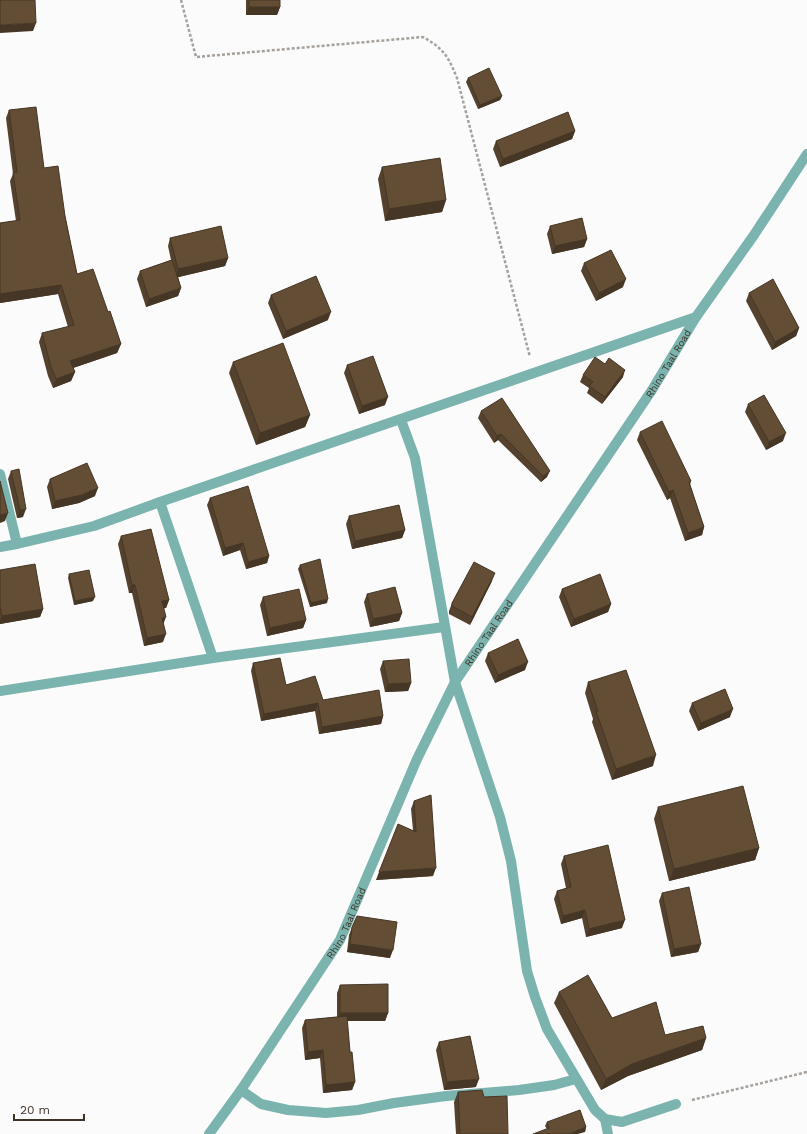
<svg xmlns="http://www.w3.org/2000/svg" width="807" height="1134" font-family="'Work Sans',sans-serif">
	<rect width="100%" height="100%" fill="#fbfbfb"/>
	<g fill="none" stroke-linecap="round" stroke-linejoin="round">
		<!-- path -->
		<path stroke="#a6a19c" stroke-width="2.5" stroke-dasharray="3 2" stroke-linecap="butt" d="M 181,0 L 196,57 L 423,37 C 444,49 448,56 457,78 L 530,357
			M 692,1100 L 807,1072"/>
		<!-- minor -->
		<g stroke="#7bb3ae" stroke-width="10">
			<path d="M 401,420 L 415,458 L 455,682 L 500,817 L 511,861 L 527,971 L 535,997 L 547,1029 L 595,1110 L 605,1119 L 622,1122 L 676,1104"/>
			<path d="M 0,474 L 17,544"/>
			<path d="M 160,502 L 213,658"/>
			<path d="M 0,547 L 17,544 L 94,526 L 160,502 L 696,317"/>
			<path d="M 0,691 L 213,658 L 444,627"/>
			<path d="M 241,1090 L 261,1104 L 288,1110 L 326,1113 L 358,1110 L 394,1103 L 446,1096 L 519,1090 L 554,1085 L 576,1079"/>
			<path d="M 605,1119 L 608,1134"/>
			<path id="s1" d="M 209,1134 L 241,1090 L 340,940 L 417,759 L 455,682 L 652,390 L 696,317 L 754,235 L 807,154"/>
		</g>
	</g>
	<!-- wall -->
	<path fill="#55422e" d="M 246,0 L 280,0 L 280,7 L 277,15 L 246,15 Z
		M 468,78 L 502,96 L 500,100 L 478,109 L 466,82 Z
		M 9,110 L 44,168 L 65,216 L 77,274 L 108,312 L 121,344 L 117,353 L 73,368 L 75,372 L 71,381 L 53,388 L 48,376 L 39,342 L 42,333 L 68,327 L 58,294 L 0,303 L 0,223 L 16,221 L 10,181 L 13,174 L 6,118 Z
		M 575,131 L 572,139 L 500,167 L 493,149 L 496,141 Z
		M 382,167 L 446,200 L 442,212 L 385,221 L 378,179 Z
		M 550,226 L 587,239 L 584,247 L 552,254 L 547,234 Z
		M 170,238 L 228,258 L 225,266 L 178,277 L 181,288 L 178,296 L 146,307 L 137,279 L 140,271 L 171,260 L 168,246 Z
		M 584,263 L 623,287 L 596,301 L 581,271 Z
		M 749,293 L 799,328 L 796,336 L 772,350 L 746,301 Z
		M 271,295 L 328,320 L 283,339 L 268,303 Z
		M 233,362 L 310,415 L 305,427 L 256,445 L 229,373 Z
		M 347,365 L 385,405 L 359,414 L 344,373 Z
		M 583,375 L 623,377 L 602,404 L 587,393 L 589,388 L 580,382 Z
		M 748,404 L 783,441 L 766,450 L 745,412 Z
		M 481,411 L 547,477 L 541,482 L 498,440 L 494,443 L 478,418 Z
		M 640,432 L 691,481 L 690,485 L 704,527 L 702,535 L 685,541 L 670,498 L 667,500 L 637,440 Z
		M 11,471 L 23,517 L 17,518 L 8,479 Z
		M 50,479 L 95,496 L 79,503 L 52,509 L 47,487 Z
		M 210,498 L 269,556 L 267,563 L 246,569 L 240,550 L 223,556 L 207,505 Z
		M 349,516 L 405,530 L 402,538 L 352,549 L 346,524 Z
		M 121,536 L 169,600 L 166,608 L 164,608 L 163,642 L 144,646 L 132,593 L 129,593 L 118,544 Z
		M 300,565 L 327,603 L 310,607 L 298,569 Z
		M 0,570 L 43,609 L 40,617 L 0,624 Z
		M 69,574 L 93,601 L 74,605 L 68,578 Z
		M 492,581 L 470,625 L 449,614 L 449,611 L 452,603 Z
		M 562,589 L 611,604 L 608,612 L 571,627 L 559,597 Z
		M 367,594 L 402,613 L 399,621 L 370,627 L 364,602 Z
		M 263,597 L 306,620 L 303,628 L 267,636 L 260,605 Z
		M 488,653 L 525,670 L 495,683 L 485,661 Z
		M 383,661 L 411,683 L 408,691 L 385,692 L 380,669 Z
		M 253,663 L 286,685 L 323,700 L 383,716 L 381,724 L 319,734 L 315,711 L 261,721 L 251,671 Z
		M 588,682 L 653,766 L 612,780 L 592,722 L 593,719 L 585,693 Z
		M 692,703 L 730,717 L 698,731 L 689,711 Z
		M 414,801 L 433,876 L 376,880 L 413,830 L 411,809 Z
		M 658,807 L 759,848 L 755,860 L 669,881 L 654,819 Z
		M 564,856 L 622,928 L 586,937 L 582,918 L 561,924 L 554,899 L 557,891 L 566,888 L 561,864 Z
		M 662,893 L 701,944 L 698,952 L 671,957 L 659,901 Z
		M 352,927 L 390,958 L 347,952 L 349,935 Z
		M 340,985 L 388,1013 L 385,1021 L 347,1021 L 350,1052 L 355,1082 L 352,1090 L 323,1093 L 320,1058 L 305,1060 L 302,1028 L 305,1020 L 337,1017 L 337,993 Z
		M 559,992 L 612,1018 L 665,1035 L 706,1038 L 702,1050 L 628,1076 L 601,1090 L 554,1003 Z
		M 439,1042 L 476,1087 L 444,1090 L 436,1050 Z
		M 458,1092 L 484,1097 L 508,1134 L 456,1134 L 454,1102 Z
		M 547,1122 L 586,1127 L 585,1132 L 547,1129 L 545,1126 Z"/>
	<!-- shaded-wall -->
	<path fill="#453625" d="M 249,7 L 280,7 L 277,15 L 246,15 Z
		M 36,23 L 33,31 L 0,33 L 0,25 Z
		M 502,96 L 500,100 L 478,109 L 480,105 Z
		M 575,131 L 572,139 L 500,167 L 503,159 Z
		M 446,200 L 442,212 L 385,221 L 389,209 Z
		M 587,239 L 584,247 L 552,254 L 555,246 Z
		M 228,258 L 225,266 L 175,278 L 178,269 Z
		M 626,279 L 623,287 L 596,301 L 599,293 Z
		M 61,285 L 58,294 L 0,303 L 0,294 Z
		M 181,288 L 178,296 L 146,307 L 149,299 Z
		M 331,312 L 328,320 L 283,339 L 286,331 Z
		M 799,328 L 796,336 L 772,350 L 775,342 Z
		M 121,344 L 117,353 L 67,370 L 70,361 Z
		M 625,370 L 623,377 L 602,404 L 605,397 Z
		M 75,372 L 71,381 L 53,388 L 56,379 Z
		M 388,397 L 385,405 L 359,414 L 362,406 Z
		M 310,415 L 305,427 L 256,445 L 260,433 Z
		M 786,433 L 783,441 L 766,450 L 769,442 Z
		M 501,434 L 498,440 L 494,443 L 497,436 Z
		M 550,471 L 547,477 L 541,482 L 543,476 Z
		M 98,488 L 95,496 L 79,503 L 52,509 L 55,501 Z
		M 673,490 L 670,498 L 667,500 L 669,492 Z
		M 26,509 L 23,517 L 17,518 L 20,510 Z
		M 8,513 L 5,521 L 0,523 L 0,515 Z
		M 704,527 L 702,535 L 685,541 L 688,533 Z
		M 405,530 L 402,538 L 352,549 L 355,541 Z
		M 243,543 L 240,550 L 223,556 L 225,548 Z
		M 269,556 L 267,563 L 246,569 L 248,562 Z
		M 495,573 L 492,581 L 470,625 L 472,617 Z
		M 132,585 L 135,585 L 132,593 L 129,593 Z
		M 95,597 L 93,601 L 74,605 L 75,601 Z
		M 328,599 L 327,603 L 310,607 L 311,603 Z
		M 169,600 L 166,608 L 159,609 L 162,601 Z
		M 611,604 L 608,612 L 571,627 L 574,619 Z
		M 43,609 L 40,617 L 0,624 L 0,621 L 2,616 Z
		M 402,613 L 399,621 L 370,627 L 373,619 Z
		M 166,617 L 163,625 L 162,618 Z
		M 306,620 L 303,628 L 267,636 L 270,628 Z
		M 166,634 L 163,642 L 144,646 L 147,638 Z
		M 528,662 L 525,670 L 495,683 L 498,675 Z
		M 411,683 L 408,691 L 385,692 L 388,684 Z
		M 318,703 L 315,711 L 261,721 L 264,714 Z
		M 733,709 L 730,717 L 698,731 L 701,723 Z
		M 383,716 L 381,724 L 319,734 L 322,727 Z
		M 656,755 L 653,766 L 612,780 L 616,769 Z
		M 759,848 L 755,860 L 669,881 L 674,869 Z
		M 436,868 L 433,876 L 376,880 L 379,872 Z
		M 585,910 L 582,918 L 561,924 L 563,916 Z
		M 625,920 L 622,928 L 586,937 L 589,929 Z
		M 350,944 L 393,950 L 390,958 L 347,952 Z
		M 701,944 L 698,952 L 671,957 L 674,949 Z
		M 340,1013 L 388,1013 L 385,1021 L 337,1021 Z
		M 706,1038 L 702,1050 L 628,1076 L 601,1090 L 606,1079 L 632,1064 Z
		M 323,1050 L 320,1058 L 305,1060 L 308,1052 Z
		M 479,1079 L 476,1087 L 444,1090 L 447,1082 Z
		M 355,1082 L 352,1090 L 323,1093 L 326,1085 Z
		M 586,1127 L 585,1132 L 578,1134 L 569,1134 Z"/>
	<!-- building -->
	<path fill="#634d35" stroke="#453625" d="M 0,0 L 35,0 L 36,23 L 0,25 Z
		M 249,0 L 280,0 L 280,7 L 249,7 Z
		M 489,68 L 502,96 L 480,105 L 468,78 Z
		M 36,107 L 44,168 L 58,166 L 65,216 L 77,274 L 93,269 L 108,312 L 110,311 L 121,344 L 70,361 L 75,372 L 56,379 L 51,367 L 42,333 L 74,325 L 61,285 L 0,294 L 0,223 L 20,220 L 13,173 L 17,172 L 9,110 Z
		M 568,112 L 575,131 L 503,159 L 496,141 Z
		M 440,158 L 446,200 L 389,209 L 382,167 Z
		M 582,218 L 587,239 L 555,246 L 550,226 Z
		M 221,226 L 228,258 L 178,269 L 170,238 Z
		M 611,250 L 626,279 L 599,293 L 584,263 Z
		M 172,260 L 181,288 L 149,299 L 140,271 Z
		M 316,276 L 331,312 L 286,331 L 271,295 Z
		M 773,279 L 799,328 L 775,342 L 749,293 Z
		M 283,343 L 310,415 L 260,433 L 233,362 Z
		M 373,356 L 388,397 L 362,406 L 347,365 Z
		M 595,357 L 605,364 L 609,358 L 625,370 L 605,397 L 589,386 L 593,382 L 583,375 Z
		M 764,395 L 786,433 L 769,442 L 748,404 Z
		M 502,398 L 550,471 L 543,476 L 501,434 L 497,436 L 481,411 Z
		M 662,421 L 691,481 L 689,482 L 704,527 L 688,533 L 673,490 L 669,492 L 640,432 Z
		M 87,463 L 98,488 L 82,495 L 55,501 L 50,479 Z
		M 19,469 L 26,509 L 20,510 L 11,471 Z
		M 0,481 L 8,513 L 0,515 Z
		M 248,486 L 269,556 L 248,562 L 243,543 L 225,548 L 210,498 Z
		M 399,505 L 405,530 L 355,541 L 349,516 Z
		M 151,529 L 169,600 L 162,601 L 166,617 L 162,618 L 166,634 L 147,638 L 135,585 L 132,585 L 121,536 Z
		M 320,559 L 328,599 L 311,603 L 300,565 Z
		M 474,562 L 495,573 L 472,617 L 452,606 L 452,603 Z
		M 35,564 L 43,609 L 2,616 L 0,606 L 0,570 Z
		M 89,570 L 95,597 L 75,601 L 69,574 Z
		M 600,574 L 611,604 L 574,619 L 562,589 Z
		M 395,587 L 402,613 L 373,619 L 367,594 Z
		M 299,589 L 306,620 L 270,628 L 263,597 Z
		M 518,639 L 528,662 L 498,675 L 488,653 Z
		M 280,658 L 286,685 L 315,676 L 323,700 L 379,690 L 383,716 L 322,727 L 318,703 L 264,714 L 253,663 Z
		M 409,659 L 411,683 L 388,684 L 383,661 Z
		M 626,670 L 656,755 L 616,769 L 596,711 L 598,711 L 588,682 Z
		M 725,689 L 733,709 L 701,723 L 692,703 Z
		M 743,786 L 759,848 L 674,869 L 658,807 Z
		M 431,795 L 436,868 L 379,872 L 398,824 L 416,832 L 414,801 Z
		M 608,845 L 625,920 L 589,929 L 585,910 L 563,916 L 557,891 L 571,887 L 564,856 Z
		M 689,887 L 701,944 L 674,949 L 662,893 Z
		M 357,916 L 397,922 L 393,950 L 350,944 L 352,927 Z
		M 588,975 L 612,1018 L 656,1002 L 665,1035 L 703,1026 L 706,1038 L 632,1064 L 606,1079 L 559,992 Z
		M 388,984 L 388,1013 L 340,1013 L 340,985 Z
		M 347,1016 L 350,1052 L 352,1052 L 355,1082 L 326,1085 L 323,1050 L 308,1052 L 305,1020 Z
		M 470,1036 L 479,1079 L 447,1082 L 439,1042 Z
		M 482,1090 L 484,1097 L 507,1096 L 508,1134 L 460,1134 L 458,1092 Z
		M 580,1110 L 586,1127 L 569,1134 L 533,1134 L 549,1128 L 547,1122 Z"/>
	<g text-anchor="middle" stroke-width="4" stroke-linejoin="round" paint-order="stroke">
		<!-- street labels -->
		<g font-size="10" fill="#3c3227" stroke="#fbfbfb">
			<text dy="4" stroke="none"><textPath href="#s1" startOffset="900">Rhino Taal Road</textPath></text>
			<text dy="4" stroke="none"><textPath href="#s1" startOffset="576">Rhino Taal Road</textPath></text>
			<text dy="4" stroke="none"><textPath href="#s1" startOffset="252">Rhino Taal Road</textPath></text>
		</g>
	</g>
	<!-- scale -->
	<path d="M14 1114v6h70v-6" fill="none" stroke="#3c3227" stroke-width="2"/>
	<text x="20" y="1114" font-size="12" fill="#3c3227" stroke="#fbfbfb" stroke-width="3" paint-order="stroke">20 m</text>
</svg>
